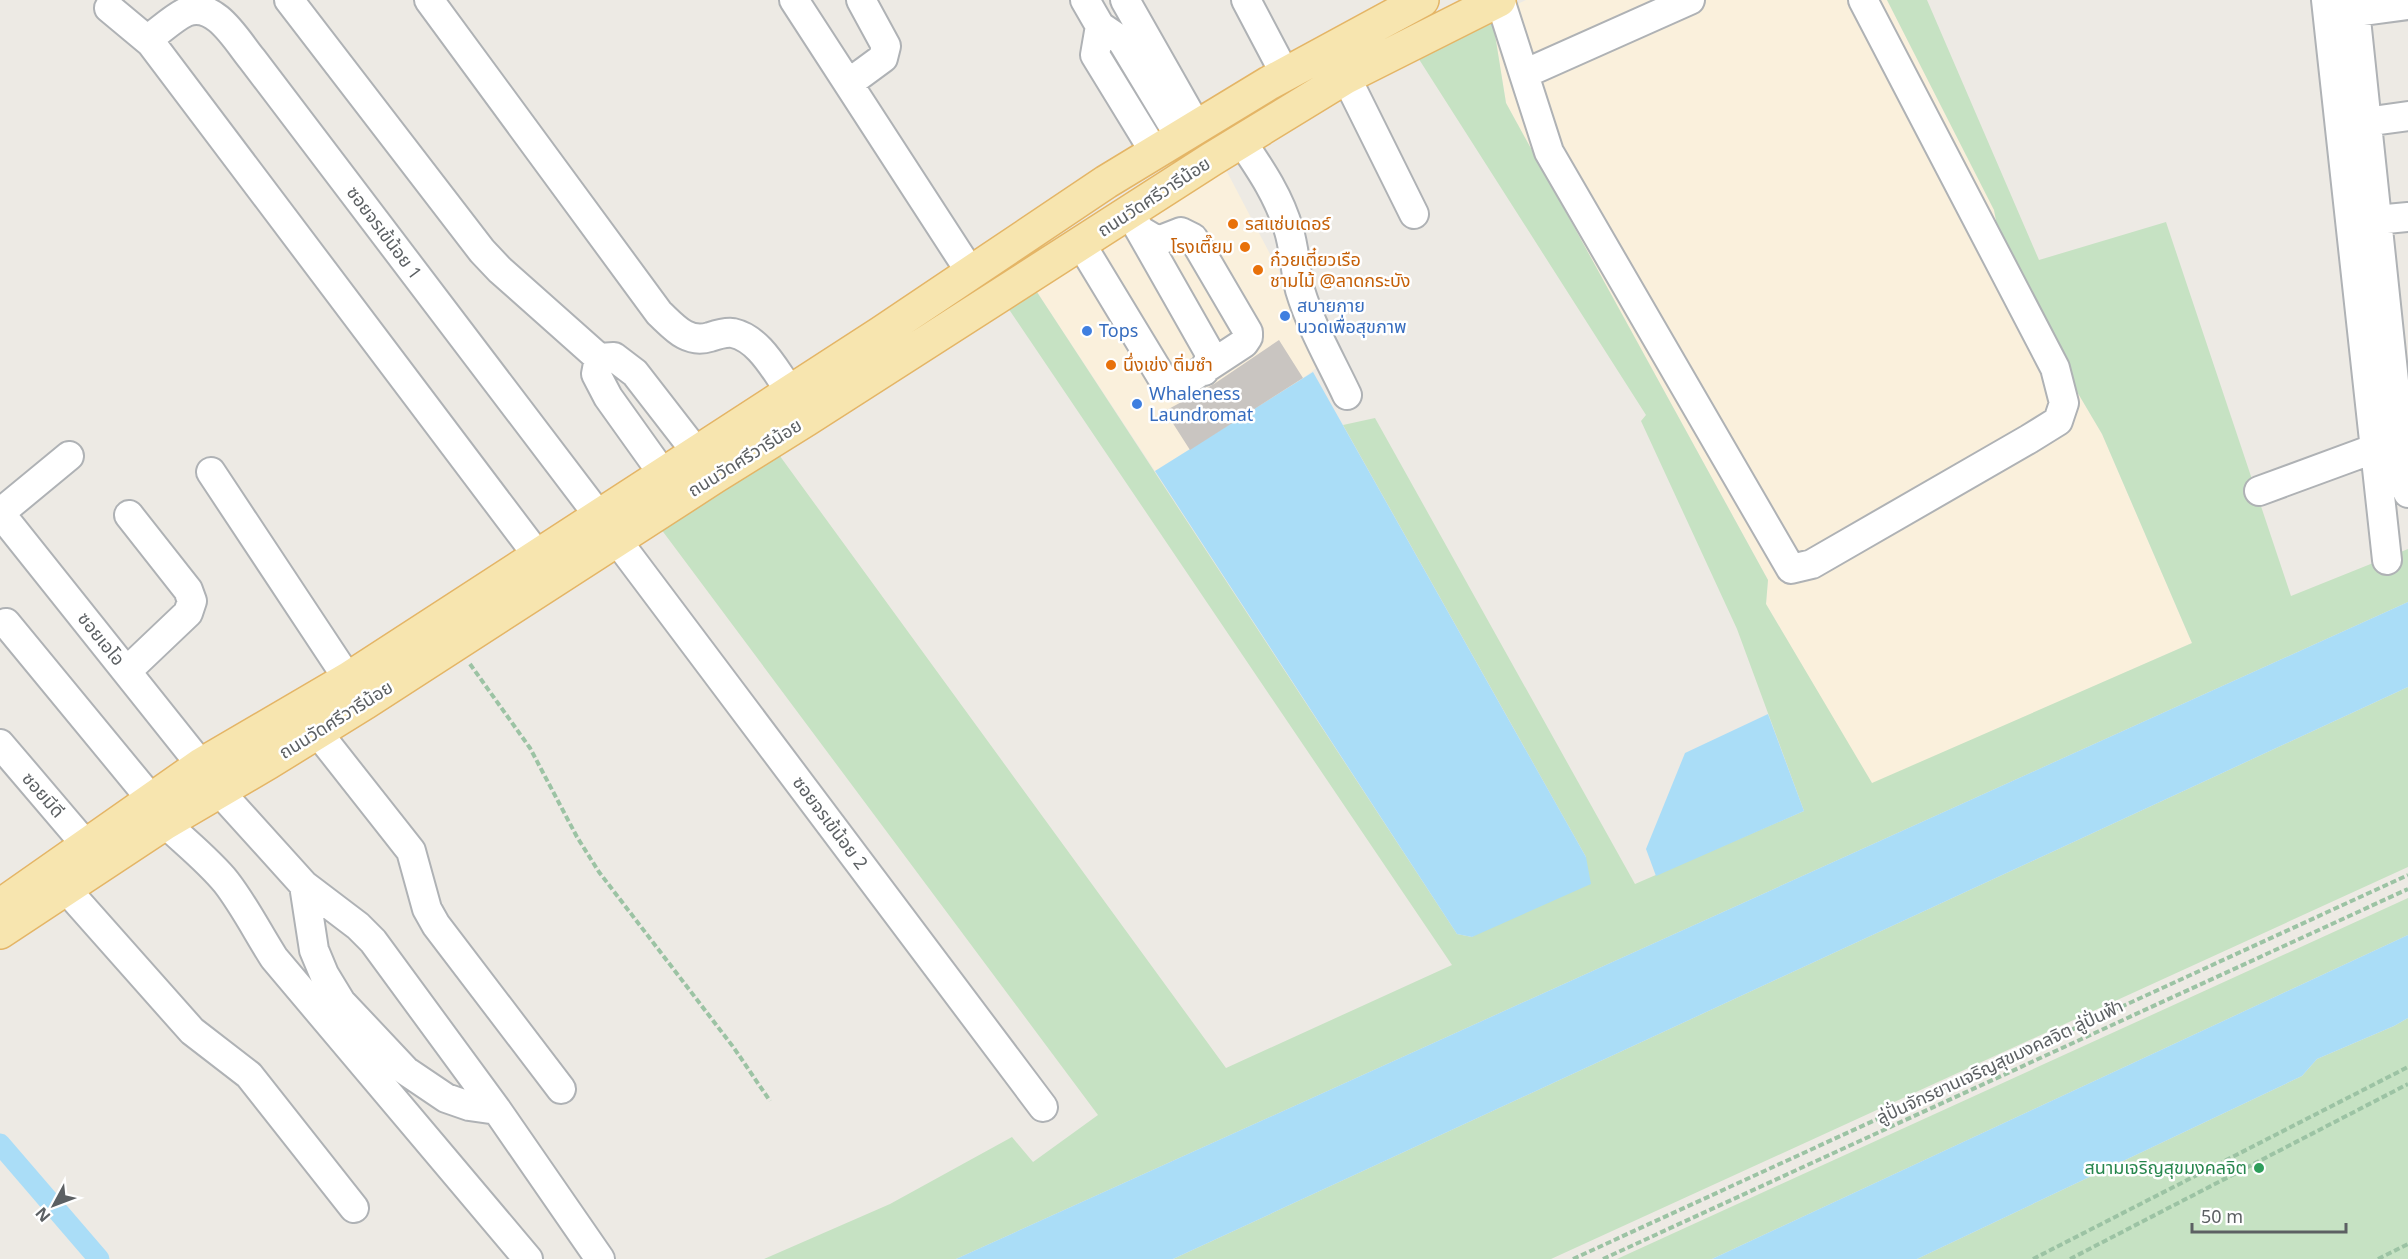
<svg xmlns="http://www.w3.org/2000/svg" width="2408" height="1259" font-family="'Noto Sans','Noto Sans Thai',sans-serif">
	<rect width="100%" height="100%" fill="#edeae4"/>
	<!-- commercial -->
	<path fill="#faf0dc" d="M 1526,0 L 1887,0 L 1994,210 L 2003,257 L 2053,351 L 2102,434 L 2192,643 L 1872,784 L 1766,604 L 1768,580 L 1506,103 L 1492,16 Z
		M 1225,168 L 1326,361 L 1303,378 L 1155,471 L 1035,289 Z"/>
	<!-- green -->
	<path fill="#c6e2c3" d="M 1887,0 L 1927,0 L 2039,260 L 2166,222 L 2291,596 L 2408,549 L 2408,602 L 956,1259 L 764,1259 L 890,1204 L 1012,1137 L 1033,1162 L 1098,1115 L 661,529 L 777,452 L 1226,1068 L 1452,965 L 1006,305 L 1035,289 L 1457,934 L 1472,937 L 1586,857 L 1343,425 L 1375,418 L 1635,884 L 1804,811 L 1737,629 L 1641,421 L 1646,415 L 1415,53 L 1492,16 L 1506,103 L 1768,580 L 1766,604 L 1872,783 L 2192,643 L 2102,434 L 2053,351 L 2003,257 L 1994,210 Z
		M 2408,687 L 2408,867 L 1551,1259 L 1173,1259 Z
		M 2408,898 L 2408,935 L 1712,1259 L 1617,1259 Z
		M 2408,1018 L 2408,1259 L 1917,1259 L 2302,1076 L 2317,1059 L 2394,1026 Z"/>
	<!-- water -->
	<path fill="#aaddf7" d="M 1313,372 L 1586,857 L 1591,884 L 1472,937 L 1457,934 L 1155,471 Z
		M 2408,602 L 2408,687 L 1173,1259 L 956,1259 Z
		M 1768,714 L 1804,811 L 1656,876 L 1646,849 L 1685,753 Z
		M 2408,935 L 2408,1018 L 2394,1026 L 2317,1059 L 2302,1076 L 1917,1259 L 1712,1259 Z"/>
	<g fill="none" stroke-linecap="round" stroke-linejoin="round">
		<!-- canal -->
		<path stroke="#aaddf7" stroke-width="21" d="M 0,1144 L 99,1259"/>
	</g>
	<!-- building -->
	<path fill="#c9c5c1" d="M 1279,340 L 1303,378 L 1190,450 L 1165,411 L 1214,384 Z"/>
	<g fill="none" stroke-linecap="round" stroke-linejoin="round">
		<defs>
			<path id="minor" d="M 289,0 L 482,251 L 500,270 L 599,358 L 614,357 L 635,373 L 697,453
				M 429,0 L 659,313 C 674,327 687,344 710,337 C 716,335 726,332 733,333 C 760,339 775,371 791,392
				M 794,0 L 971,273
				M 1085,0 L 1100,26 L 1122,41 L 1180,137
				M 1125,0 L 1197,127
				M 1246,0 L 1285,74
				M 1500,0 L 1549,152 L 1791,569 L 1812,564 L 2029,439 L 2058,421 L 2064,403 L 2055,368 L 1863,0
				M 2326,0 L 2387,560
				M 2354,0 L 2405,486 L 2408,493
				M 109,8 L 151,43 L 538,556
				M 2355,12 L 2408,5
				M 1100,26 L 1095,55 L 1155,153
				M 148,39 C 160,31 173,18 186,12 C 215,0 237,41 252,59 L 599,516
				M 1524,74 L 1690,0
				M 1346,77 L 1414,214
				M 849,83 L 883,58 L 886,46 L 861,0
				M 2365,122 L 2408,116
				M 1242,142 C 1261,170 1280,198 1289,231 C 1295,251 1295,271 1300,290 C 1311,327 1331,361 1347,395
				M 2376,220 L 2408,217
				M 1138,227 L 1209,352 L 1209,359 L 1204,371
				M 1081,244 L 1161,376 L 1168,384 L 1180,385 L 1244,343 L 1248,337 L 1248,332 L 1193,238 L 1181,232 L 1158,241 L 1141,231
				M 599,358 L 596,374 L 608,397 L 663,474
				M 69,456 L 0,513 L 201,765
				M 211,472 L 348,679
				M 2259,491 L 2376,448
				M 616,539 L 1043,1107
				M 6,623 L 151,799
				M 127,671 L 188,613 L 192,601 L 188,590 L 129,515
				M 318,733 L 411,851 L 427,909 L 436,925 L 561,1089
				M 0,744 L 86,845
				M 219,791 L 304,885 L 358,926 L 373,941 L 497,1110 L 600,1259
				M 165,823 C 185,842 209,861 226,882 C 244,905 258,933 274,958 L 528,1259
				M 304,885 L 314,950 L 324,974 L 341,1002 L 406,1071 L 446,1098 L 469,1106 L 497,1110
				M 66,889 L 192,1031 L 249,1075 L 354,1208"/>
			<path id="major" d="M 0,906 L 201,765 L 348,679 L 881,333 L 1106,182 L 1269,83 L 1422,0
				M 0,932 L 165,823 L 269,762 L 366,702 L 714,477 L 807,419 L 1212,159 L 1346,77 L 1499,0"/>
		</defs>
		<!-- minor casing -->
		<use href="#minor" stroke="#afb2b5" stroke-width="32"/>
		<!-- major casing -->
		<use href="#major" stroke="#e4b566" stroke-width="36"/>
		<!-- path -->
		<path stroke="#9cc3a4" stroke-width="4" stroke-dasharray="6 3" stroke-linecap="butt" d="M 470,664 L 530,748 L 577,837 L 599,872 L 734,1048 L 770,1101
			M 1573,1259 L 2408,875
			M 1603,1259 L 2408,889
			M 2033,1259 L 2408,1067
			M 2070,1259 L 2408,1084
			M 2378,1259 L 2408,1244"/>
		<!-- minor -->
		<use href="#minor" stroke="#fff" stroke-width="28"/>
		<!-- major -->
		<use href="#major" stroke="#f7e5af" stroke-width="33"/>
	</g>
	<!-- markers -->
	<g fill="#e8710a" stroke="#fff" stroke-width="2">
		<circle cx="1233" cy="224" r="6"/>
		<circle cx="1245" cy="247" r="6"/>
		<circle cx="1258" cy="270" r="6"/>
		<circle cx="1111" cy="365" r="6"/>
	</g>
	<g fill="#3f7fe0" stroke="#fff" stroke-width="2">
		<circle cx="1285" cy="316" r="6"/>
		<circle cx="1087" cy="331" r="6"/>
		<circle cx="1137" cy="404" r="6"/>
	</g>
	<circle fill="#2e9e5b" stroke="#fff" stroke-width="2" cx="2259" cy="1168" r="6"/>
	<g text-anchor="middle" stroke-width="5" stroke-linejoin="round" paint-order="stroke">
		<!-- street labels -->
		<g font-size="18" fill="#5c6063" stroke="#fff">
			<text transform="translate(1154 197) rotate(-33)" y="6">ถนนวัดศรีวารีน้อย</text>
			<text transform="translate(384 233) rotate(53)" y="6">ซอยจรเข้น้อย 1</text>
			<text transform="translate(745 458) rotate(-32)" y="6">ถนนวัดศรีวารีน้อย</text>
			<text transform="translate(101 639) rotate(51)" y="6">ซอยเอโอ</text>
			<text transform="translate(336 720) rotate(-32)" y="6">ถนนวัดศรีวารีน้อย</text>
			<text transform="translate(43 795) rotate(49)" y="6">ซอยมีดี</text>
			<text transform="translate(830 823) rotate(53)" y="6">ซอยจรเข้น้อย 2</text>
			<text transform="translate(2000 1062) rotate(-25)" y="6">ลู่ปั่นจักรยานเจริญสุขมงคลจิต ลู่ปั่นฟ้า</text>
		</g>
		<!-- food labels -->
		<g font-size="18" fill="#c56008" stroke="#fff" text-anchor="start">
			<text x="1245" y="230">รสแซ่บเดอร์</text>
			<text x="1233" y="253" text-anchor="end">โรงเตี๊ยม</text>
			<text x="1270" y="266">ก๋วยเตี๋ยวเรือ<tspan x="1270" dy="21">ชามไม้ @ลาดกระบัง</tspan></text>
			<text x="1123" y="371">นึ่งเข่ง ติ่มซำ</text>
		</g>
		<!-- shop labels -->
		<g font-size="18" fill="#366cbe" stroke="#fff" text-anchor="start">
			<text x="1297" y="312">สบายกาย<tspan x="1297" dy="21">นวดเพื่อสุขภาพ</tspan></text>
			<text x="1099" y="337">Tops</text>
			<text x="1149" y="400">Whaleness<tspan x="1149" dy="21">Laundromat</tspan></text>
		</g>
		<!-- leisure labels -->
		<g font-size="18" fill="#27864d" stroke="#fff" text-anchor="end">
			<text x="2247" y="1174">สนามเจริญสุขมงคลจิต</text>
		</g>
	</g>
	<!-- north arrow -->
	<g transform="translate(54 1205) rotate(229)" stroke="#ffffff" stroke-width="4.5" paint-order="stroke">
	<path d="M0-4.5L10 22L0 15L-10 22Z" fill="#5c6063"/>
	<text y="-9" font-size="16" font-weight="bold" text-anchor="middle" fill="#5c6063">N</text>
	</g>
	<!-- scale -->
	<path d="M2192 1223v9h154v-9" fill="none" stroke="#5c6063" stroke-width="3"/>
	<text x="2201" y="1223" font-size="18" fill="#5c6063" stroke="#ffffff" stroke-width="4.5" paint-order="stroke">50 m</text>
</svg>
